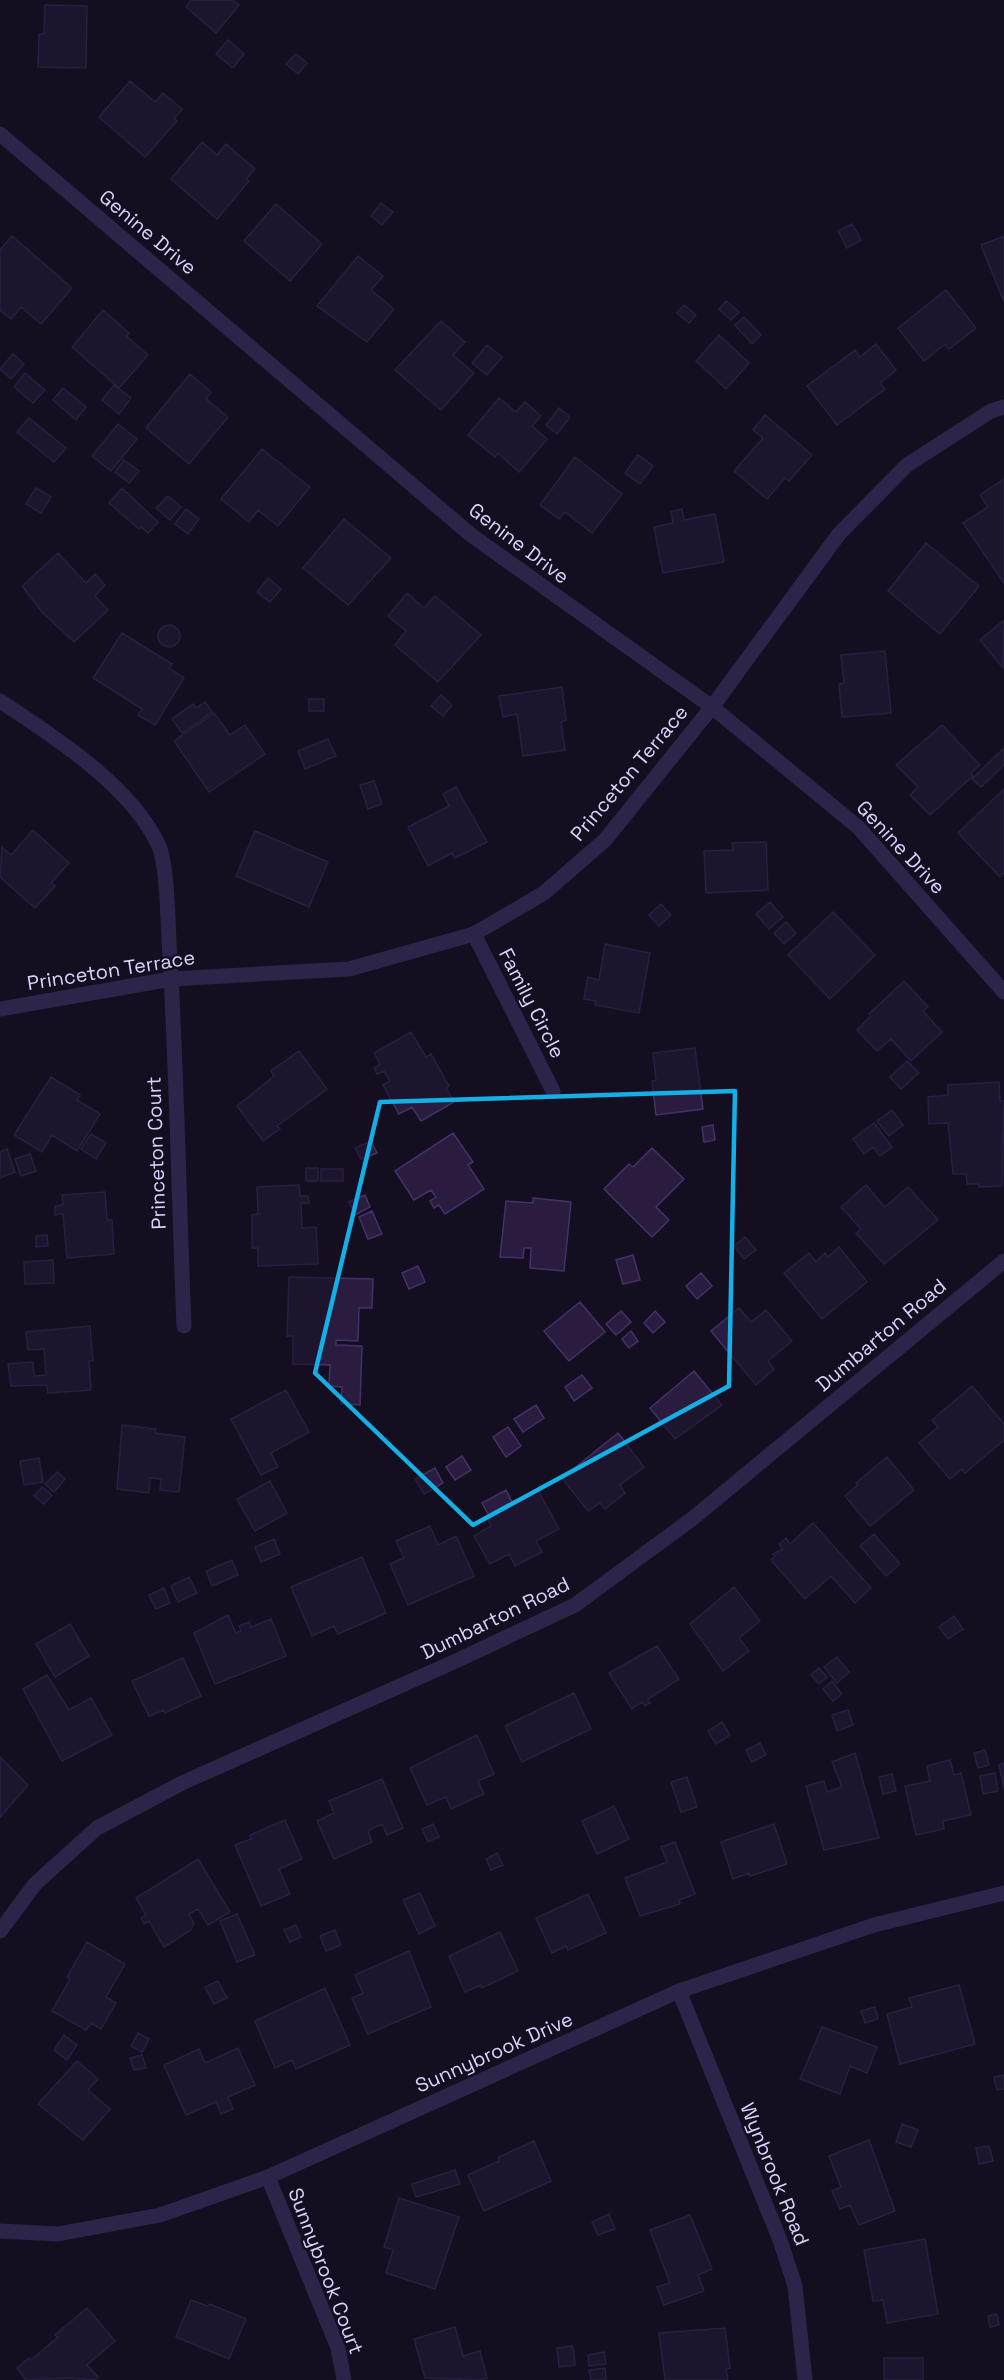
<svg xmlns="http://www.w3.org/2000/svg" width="1004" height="2380" font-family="'Space Grotesk',sans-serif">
	<rect width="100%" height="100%" fill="#140f20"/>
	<!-- building -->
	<path fill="#291c3f" stroke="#453169" stroke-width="1.5" d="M 191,0 L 233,0 L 239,5 L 216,33 L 186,7 Z
		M 45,5 L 87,6 L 86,68 L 38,67 L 39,34 L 44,34 Z
		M 228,40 L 244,54 L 233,68 L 216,54 Z
		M 296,54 L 307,63 L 298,74 L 286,64 Z
		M 130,81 L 155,102 L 163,93 L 182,109 L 174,119 L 177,121 L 145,157 L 99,117 Z
		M 202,142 L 217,155 L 226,144 L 255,169 L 246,179 L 249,181 L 217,219 L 171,179 Z
		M 381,203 L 393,212 L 382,225 L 371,216 Z
		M 276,204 L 322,244 L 290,281 L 244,241 Z
		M 852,224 L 861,240 L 847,248 L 838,231 Z
		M 12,236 L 72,288 L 41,324 L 21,307 L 11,319 L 0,310 L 0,250 Z
		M 1004,236 L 1004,302 L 981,245 Z
		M 358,256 L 383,276 L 371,290 L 394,309 L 367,342 L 317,306 Z
		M 946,290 L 976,328 L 949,349 L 945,344 L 924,361 L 898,328 Z
		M 726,301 L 739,312 L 731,320 L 719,309 Z
		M 684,305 L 696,315 L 689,323 L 677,313 Z
		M 103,310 L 129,333 L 126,336 L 148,355 L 119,388 L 72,347 Z
		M 744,317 L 761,335 L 752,344 L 735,325 Z
		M 441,321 L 465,342 L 453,355 L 474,373 L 441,410 L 395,370 Z
		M 719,335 L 749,363 L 726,389 L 696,361 Z
		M 876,344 L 896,370 L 880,383 L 885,389 L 837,425 L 807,386 L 855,350 L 860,357 Z
		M 487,345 L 502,357 L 487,375 L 472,363 Z
		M 13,354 L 24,364 L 11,379 L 0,369 Z
		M 25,373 L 45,390 L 33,403 L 14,387 Z
		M 190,374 L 211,392 L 206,399 L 228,417 L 189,464 L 146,428 Z
		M 114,385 L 131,398 L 119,414 L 102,400 Z
		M 63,388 L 86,407 L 76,420 L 53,400 Z
		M 499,398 L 516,412 L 525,402 L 541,416 L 532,426 L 547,439 L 519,472 L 498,453 L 495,457 L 468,435 Z
		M 559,408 L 570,417 L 557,434 L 546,425 Z
		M 765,415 L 812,455 L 789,481 L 785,478 L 767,499 L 734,471 L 763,438 L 753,430 Z
		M 29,418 L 66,448 L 54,462 L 17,432 Z
		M 118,424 L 137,439 L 111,471 L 92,456 Z
		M 262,449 L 310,487 L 278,526 L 258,510 L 249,522 L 221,499 Z
		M 638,455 L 653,466 L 640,484 L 625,473 Z
		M 575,457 L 622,494 L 592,533 L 565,512 L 559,519 L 540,505 Z
		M 124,460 L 139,471 L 129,483 L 115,472 Z
		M 1004,479 L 1004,583 L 963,523 L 988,507 L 980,495 Z
		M 36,488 L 51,497 L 41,513 L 26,504 Z
		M 122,488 L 158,522 L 148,533 L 141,527 L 139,529 L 109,503 Z
		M 168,496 L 181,507 L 170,520 L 156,508 Z
		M 186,509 L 199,519 L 188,534 L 175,524 Z
		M 682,509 L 684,520 L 715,514 L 724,562 L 663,573 L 654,527 L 673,523 L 671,512 Z
		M 344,519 L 391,558 L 348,605 L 303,568 Z
		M 926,543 L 979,586 L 940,634 L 888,591 Z
		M 58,553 L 86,583 L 95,574 L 105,585 L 95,596 L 108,610 L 74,642 L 42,612 L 22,586 Z
		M 268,578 L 281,589 L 270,602 L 257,592 Z
		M 407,593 L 424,608 L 435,596 L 481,635 L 438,682 L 395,645 L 406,631 L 388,616 Z
		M 1003,621 L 1004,623 L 1003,668 L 980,640 Z
		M158 636a11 11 0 1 1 22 0a11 11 0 1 1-22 0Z
		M 122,633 L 172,664 L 169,668 L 184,678 L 155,725 L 138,715 L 142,709 L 93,678 Z
		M 885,651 L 891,713 L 842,717 L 839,684 L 844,683 L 841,655 Z
		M 562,687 L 566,720 L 561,722 L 565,750 L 523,756 L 517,714 L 503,717 L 499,696 Z
		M 441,695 L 452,705 L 443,716 L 431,706 Z
		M 309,699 L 324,699 L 324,711 L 309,711 Z
		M 205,702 L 212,712 L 182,733 L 172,719 L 193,704 L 196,708 Z
		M 214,713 L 230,735 L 245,725 L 265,754 L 209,792 L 174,741 Z
		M 942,725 L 980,765 L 971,773 L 973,776 L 930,815 L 910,795 L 918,787 L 896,765 Z
		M 328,739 L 336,756 L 305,769 L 298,751 Z
		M 1004,748 L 1004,765 L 981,787 L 972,779 Z
		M 374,781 L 382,804 L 368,809 L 360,785 Z
		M 456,787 L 487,842 L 455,858 L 452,853 L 428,866 L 408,827 L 449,806 L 443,794 Z
		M 1004,789 L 1004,873 L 1000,877 L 958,833 Z
		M 33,830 L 69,863 L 51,883 L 55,886 L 35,908 L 0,877 L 2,847 L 11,855 Z
		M 255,831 L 328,862 L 309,907 L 236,876 Z
		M 766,842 L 768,890 L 706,893 L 704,851 L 733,850 L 732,843 Z
		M 770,902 L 783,917 L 769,929 L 756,914 Z
		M 661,904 L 671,915 L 659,926 L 649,915 Z
		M 833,912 L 875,955 L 830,999 L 788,955 Z
		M 786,922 L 796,933 L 784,944 L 774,933 Z
		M 605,944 L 650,953 L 639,1013 L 595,1005 L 596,1001 L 584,999 L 588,977 L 599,980 Z
		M 904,981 L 928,1007 L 923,1011 L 942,1032 L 911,1061 L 891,1039 L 877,1051 L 857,1030 L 871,1016 L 869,1014 Z
		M 411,1032 L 426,1057 L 431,1054 L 449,1086 L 446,1088 L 454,1102 L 421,1121 L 412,1107 L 399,1114 L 383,1085 L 390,1081 L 384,1071 L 377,1074 L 374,1068 L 380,1064 L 374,1053 Z
		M 695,1048 L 703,1109 L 656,1115 L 652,1081 L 656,1080 L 653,1053 Z
		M 299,1051 L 327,1089 L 277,1126 L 280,1129 L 263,1141 L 237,1106 L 274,1076 L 271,1071 Z
		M 907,1061 L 919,1073 L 901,1089 L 890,1077 Z
		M 51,1077 L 80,1095 L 77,1100 L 100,1114 L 77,1151 L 52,1135 L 42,1152 L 14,1135 Z
		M 999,1082 L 1000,1101 L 1004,1101 L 1002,1186 L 979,1187 L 979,1184 L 967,1184 L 966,1174 L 953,1174 L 948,1123 L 929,1124 L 928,1097 L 948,1095 L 948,1085 Z
		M 892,1110 L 903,1125 L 889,1136 L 877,1121 Z
		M 874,1123 L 892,1147 L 880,1156 L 873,1147 L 864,1154 L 853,1139 Z
		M 713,1125 L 715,1140 L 704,1142 L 702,1127 Z
		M 453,1133 L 473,1162 L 468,1165 L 484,1189 L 445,1214 L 439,1205 L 434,1208 L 430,1201 L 436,1197 L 431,1190 L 414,1200 L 395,1171 Z
		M 91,1134 L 106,1143 L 96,1159 L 81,1149 Z
		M 371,1141 L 377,1153 L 361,1159 L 355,1148 Z
		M 652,1148 L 684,1179 L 656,1207 L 669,1220 L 652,1237 L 604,1189 L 629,1164 L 633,1167 Z
		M 7,1149 L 15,1172 L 0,1178 L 0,1152 Z
		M 30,1154 L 36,1171 L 21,1176 L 15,1159 Z
		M 306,1168 L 318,1168 L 318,1181 L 306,1181 Z
		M 321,1169 L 343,1169 L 343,1181 L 321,1181 Z
		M 299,1185 L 300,1196 L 308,1196 L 309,1203 L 301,1203 L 302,1228 L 316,1227 L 318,1264 L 258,1266 L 258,1248 L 252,1248 L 252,1215 L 258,1214 L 257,1187 Z
		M 866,1185 L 885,1207 L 908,1187 L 938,1220 L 884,1264 L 856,1233 L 861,1229 L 841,1207 Z
		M 105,1192 L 107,1220 L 112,1220 L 114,1254 L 67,1258 L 63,1214 L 55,1215 L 55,1206 L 63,1205 L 62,1195 Z
		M 365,1195 L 370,1207 L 355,1215 L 349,1202 Z
		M 533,1198 L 571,1202 L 564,1271 L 530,1268 L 531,1248 L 524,1248 L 523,1258 L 500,1257 L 506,1201 L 533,1203 Z
		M 372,1211 L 382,1234 L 368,1239 L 359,1217 Z
		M 47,1235 L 48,1246 L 36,1247 L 36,1236 Z
		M 745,1237 L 756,1250 L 744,1259 L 734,1246 Z
		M 839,1247 L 867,1282 L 822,1319 L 784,1273 L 809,1253 L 816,1262 L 825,1253 L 828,1257 Z
		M 633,1255 L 640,1280 L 623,1284 L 616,1260 Z
		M 53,1260 L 54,1283 L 25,1284 L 24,1262 Z
		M 418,1266 L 425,1282 L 409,1289 L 402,1273 Z
		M 701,1273 L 712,1286 L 697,1299 L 686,1286 Z
		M 289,1277 L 373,1279 L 372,1308 L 359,1308 L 358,1341 L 336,1340 L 336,1345 L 362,1346 L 360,1405 L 341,1404 L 342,1387 L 329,1386 L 330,1365 L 293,1364 L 293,1336 L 287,1336 Z
		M 580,1302 L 605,1332 L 569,1361 L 544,1331 Z
		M 739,1308 L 751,1322 L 766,1310 L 792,1341 L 768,1361 L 774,1369 L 756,1385 L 711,1331 Z
		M 621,1311 L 631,1322 L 616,1335 L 606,1324 Z
		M 655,1311 L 665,1322 L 653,1333 L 644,1323 Z
		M 90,1326 L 93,1361 L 89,1361 L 91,1390 L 48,1393 L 47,1385 L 11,1386 L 8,1364 L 33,1362 L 34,1376 L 46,1375 L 44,1349 L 28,1350 L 26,1332 Z
		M 631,1331 L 638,1341 L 629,1348 L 622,1339 Z
		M 694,1371 L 722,1405 L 675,1439 L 650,1408 Z
		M 582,1375 L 592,1388 L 574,1401 L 565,1387 Z
		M 972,1386 L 1004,1424 L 1004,1440 L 965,1473 L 962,1469 L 950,1479 L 919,1443 L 938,1427 L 932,1420 Z
		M 286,1390 L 309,1432 L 271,1453 L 278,1467 L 261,1475 L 231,1419 Z
		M 536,1405 L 544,1418 L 523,1432 L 514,1419 Z
		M 122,1425 L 156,1429 L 155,1433 L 185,1437 L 179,1492 L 160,1490 L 161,1479 L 150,1478 L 149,1493 L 117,1489 Z
		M 508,1427 L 521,1446 L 506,1457 L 493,1437 Z
		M 618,1433 L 644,1467 L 620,1485 L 625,1493 L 605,1509 L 600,1503 L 588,1511 L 562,1478 Z
		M 462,1456 L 471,1470 L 455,1480 L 446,1467 Z
		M 887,1457 L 914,1490 L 870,1526 L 845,1496 L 858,1485 L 856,1483 Z
		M 39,1458 L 43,1482 L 24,1485 L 20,1461 Z
		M 435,1468 L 443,1483 L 424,1494 L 415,1479 Z
		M 57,1472 L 65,1479 L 54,1492 L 45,1484 Z
		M 270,1481 L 287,1513 L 255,1531 L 237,1499 Z
		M 42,1487 L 52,1495 L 44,1504 L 34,1496 Z
		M 506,1490 L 513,1504 L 538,1490 L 559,1529 L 536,1541 L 542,1552 L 515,1566 L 509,1554 L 490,1564 L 474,1536 L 491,1526 L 488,1520 L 491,1519 L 482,1503 Z
		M 813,1523 L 871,1588 L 855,1603 L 831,1576 L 805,1599 L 771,1560 L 775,1556 L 773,1554 L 783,1549 L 779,1544 L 786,1538 L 790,1544 Z
		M 430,1526 L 438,1545 L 456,1536 L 474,1576 L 408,1605 L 390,1564 L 404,1558 L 396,1541 Z
		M 874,1534 L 900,1564 L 886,1576 L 860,1546 Z
		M 274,1539 L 280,1554 L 261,1562 L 255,1547 Z
		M 362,1557 L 386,1613 L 338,1634 L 334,1626 L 312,1636 L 291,1587 Z
		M 232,1560 L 238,1575 L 212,1586 L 206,1571 Z
		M 189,1577 L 197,1593 L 178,1602 L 171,1586 Z
		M 734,1587 L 760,1621 L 739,1638 L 749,1651 L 723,1671 L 690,1624 Z
		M 164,1588 L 170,1603 L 156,1609 L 149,1595 Z
		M 228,1615 L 236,1633 L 241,1631 L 239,1626 L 249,1622 L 251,1627 L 271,1619 L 286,1656 L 215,1684 L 194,1633 Z
		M 954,1616 L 963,1629 L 948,1639 L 939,1627 Z
		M 70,1624 L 89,1656 L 55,1677 L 36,1644 Z
		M 657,1646 L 679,1679 L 648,1699 L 650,1703 L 645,1706 L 642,1702 L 632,1709 L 609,1673 Z
		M 837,1657 L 849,1672 L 837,1683 L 824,1667 Z
		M 183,1658 L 201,1696 L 165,1713 L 164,1710 L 149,1716 L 132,1681 Z
		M 819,1668 L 827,1677 L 819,1684 L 811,1675 Z
		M 47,1675 L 69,1710 L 91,1698 L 112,1735 L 62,1761 L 23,1689 Z
		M 832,1681 L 842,1694 L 833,1701 L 823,1689 Z
		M 574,1693 L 591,1729 L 522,1762 L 505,1726 Z
		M 848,1710 L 853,1725 L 837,1731 L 832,1715 Z
		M 722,1722 L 730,1735 L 716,1744 L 708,1731 Z
		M 477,1735 L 494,1774 L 478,1781 L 484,1794 L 451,1809 L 446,1797 L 427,1805 L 410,1768 Z
		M 760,1743 L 766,1755 L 752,1762 L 746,1750 Z
		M 985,1750 L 989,1765 L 978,1768 L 974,1753 Z
		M 855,1753 L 879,1838 L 824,1850 L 806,1786 L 824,1781 L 827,1792 L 842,1787 L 832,1762 Z
		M 0,1757 L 28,1785 L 0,1817 Z
		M 950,1760 L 954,1775 L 961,1773 L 971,1815 L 943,1821 L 944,1829 L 916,1835 L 905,1786 L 930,1781 L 927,1766 Z
		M 1004,1763 L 1004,1789 L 999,1765 Z
		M 995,1773 L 998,1791 L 983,1794 L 980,1776 Z
		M 892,1774 L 896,1791 L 883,1794 L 879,1777 Z
		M 687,1777 L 697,1807 L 681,1812 L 671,1782 Z
		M 382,1779 L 403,1828 L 387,1835 L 382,1824 L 371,1829 L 368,1831 L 372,1842 L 334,1859 L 317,1821 L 334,1813 L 329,1801 Z
		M 614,1806 L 629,1839 L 597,1854 L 582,1821 Z
		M 285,1820 L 302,1859 L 279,1869 L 290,1894 L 261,1906 L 235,1845 L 251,1839 L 250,1835 Z
		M 433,1824 L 439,1837 L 428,1842 L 422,1829 Z
		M 774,1824 L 787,1864 L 750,1876 L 749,1873 L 733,1879 L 721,1842 Z
		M 675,1842 L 695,1894 L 679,1900 L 680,1904 L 640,1916 L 625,1878 L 667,1862 L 661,1847 Z
		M 497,1853 L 503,1865 L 491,1870 L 486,1859 Z
		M 198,1859 L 230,1912 L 208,1925 L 198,1909 L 189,1914 L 194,1923 L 191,1930 L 164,1947 L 149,1921 L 144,1924 L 141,1918 L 146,1915 L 136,1898 Z
		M 420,1893 L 435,1926 L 419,1934 L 403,1900 Z
		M 588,1894 L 606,1933 L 568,1950 L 566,1946 L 552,1953 L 536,1918 Z
		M 237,1914 L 255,1955 L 237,1962 L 220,1921 Z
		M 296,1925 L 301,1937 L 290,1942 L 284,1930 Z
		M 335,1930 L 341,1945 L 326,1951 L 320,1936 Z
		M 500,1932 L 518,1971 L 482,1988 L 481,1985 L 465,1992 L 449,1956 Z
		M 87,1942 L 125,1964 L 106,1997 L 116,2003 L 101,2029 L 91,2023 L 86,2030 L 52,2011 L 70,1979 L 67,1977 Z
		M 409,1951 L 431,2007 L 368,2034 L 352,1998 L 363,1993 L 355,1975 Z
		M 218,1981 L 227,1998 L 214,2004 L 205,1987 Z
		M 959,1985 L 975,2044 L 900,2064 L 887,2014 L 912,2007 L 909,1998 Z
		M 325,1988 L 350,2045 L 296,2069 L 292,2060 L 275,2068 L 255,2021 Z
		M 875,2007 L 878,2019 L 865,2023 L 861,2011 Z
		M 822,2027 L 877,2047 L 867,2073 L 850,2066 L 840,2094 L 800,2079 Z
		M 138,2033 L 149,2039 L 142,2052 L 131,2046 Z
		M 64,2035 L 77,2045 L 67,2060 L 54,2050 Z
		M 238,2048 L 255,2085 L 228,2097 L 233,2109 L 221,2114 L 216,2102 L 186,2115 L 164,2065 L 199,2049 L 205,2063 Z
		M 142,2055 L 146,2068 L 134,2070 L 130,2058 Z
		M 77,2061 L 98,2079 L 88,2090 L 110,2109 L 83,2140 L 38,2104 Z
		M 1004,2075 L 1004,2089 L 997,2090 L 994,2077 Z
		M 902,2124 L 918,2130 L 911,2147 L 896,2142 Z
		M 869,2140 L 895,2211 L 859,2225 L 850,2205 L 840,2209 L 832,2191 L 841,2187 L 829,2156 Z
		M 534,2141 L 551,2181 L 484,2211 L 468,2175 L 499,2161 L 499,2157 Z
		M 989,2146 L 993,2161 L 979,2164 L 976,2148 Z
		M 455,2170 L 460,2184 L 416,2197 L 412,2184 Z
		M 399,2198 L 459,2217 L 435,2289 L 386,2273 L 393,2250 L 384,2247 Z
		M 609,2214 L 615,2229 L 598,2235 L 592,2222 Z
		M 690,2215 L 712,2269 L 698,2275 L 704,2291 L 664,2305 L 657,2287 L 670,2283 L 650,2230 Z
		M 925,2239 L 938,2314 L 887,2323 L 883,2300 L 873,2301 L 864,2250 Z
		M 191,2300 L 207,2306 L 210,2304 L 246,2319 L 229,2359 L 176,2337 Z
		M 87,2308 L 115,2341 L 87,2365 L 98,2377 L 94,2380 L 72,2378 L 26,2380 L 17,2368 L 29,2358 L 31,2360 L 58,2337 L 55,2335 Z
		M 997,2314 L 999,2325 L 990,2327 L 988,2316 Z
		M 455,2327 L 463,2356 L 480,2351 L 487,2378 L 480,2380 L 425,2378 L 414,2339 Z
		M 725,2328 L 730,2368 L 726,2369 L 728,2380 L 665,2380 L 659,2333 Z
		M 573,2346 L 575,2365 L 559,2367 L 557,2348 Z
		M 604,2352 L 606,2364 L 589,2366 L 588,2355 Z
		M 884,2358 L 923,2358 L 923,2380 L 884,2380 Z
		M 605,2368 L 606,2380 L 591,2380 L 589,2370 Z"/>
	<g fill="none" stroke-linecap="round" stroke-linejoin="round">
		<!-- street -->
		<path stroke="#4a3e7b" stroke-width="15" d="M 0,134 L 471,535 L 712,707 L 858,827 L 1004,992
			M 0,701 C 54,737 131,785 159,846 C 168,867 168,933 170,959 C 177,1081 179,1204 184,1326
			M 474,934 L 553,1091
			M 0,1009 L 171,979 L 349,969 L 474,934 L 544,893 L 605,840 L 712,707 L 839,534 L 907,465 L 991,411 L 1004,407
			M 0,1931 L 35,1884 L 97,1828 L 182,1783 L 456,1661 L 575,1605 L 692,1519 L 1004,1261
			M 679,1991 L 780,2240 L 795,2286 L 805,2380
			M 268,2177 L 338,2348 L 344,2380
			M 0,2231 L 58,2234 L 160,2215 L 268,2177 L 679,1991 L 874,1925 L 1004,1893"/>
	</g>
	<!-- marked area -->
	<path d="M0 0H1004V2380H0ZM 735,1091 L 729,1386 L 473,1525 L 315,1373 L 380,1102 Z" fill="#140f20" fill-opacity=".55" fill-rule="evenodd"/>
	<path fill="none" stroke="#14afe5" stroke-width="4.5" stroke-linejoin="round" d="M 735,1091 L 729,1386 L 473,1525 L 315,1373 L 380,1102 Z"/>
	<g text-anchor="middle" stroke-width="5" stroke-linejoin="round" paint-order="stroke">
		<!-- street labels -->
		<g font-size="20" fill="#ddd1fb" stroke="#140f20">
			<text transform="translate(148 232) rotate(40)" y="7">Genine Drive</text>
			<text transform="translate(519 543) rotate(37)" y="7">Genine Drive</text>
			<text transform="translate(629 773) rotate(-50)" y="7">Princeton Terrace</text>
			<text transform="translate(901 847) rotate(47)" y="7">Genine Drive</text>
			<text transform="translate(111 970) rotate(-9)" y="7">Princeton Terrace</text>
			<text transform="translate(532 1003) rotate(63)" y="7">Family Circle</text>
			<text transform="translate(156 1153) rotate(-92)" y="7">Princeton Court</text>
			<text transform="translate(881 1335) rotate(-40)" y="7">Dumbarton Road</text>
			<text transform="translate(495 1618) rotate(-26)" y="7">Dumbarton Road</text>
			<text transform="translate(494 2052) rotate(-24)" y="7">Sunnybrook Drive</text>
			<text transform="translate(775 2174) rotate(68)" y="7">Wynbrook Road</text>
			<text transform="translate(326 2271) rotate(69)" y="7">Sunnybrook Court</text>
		</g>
	</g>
</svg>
